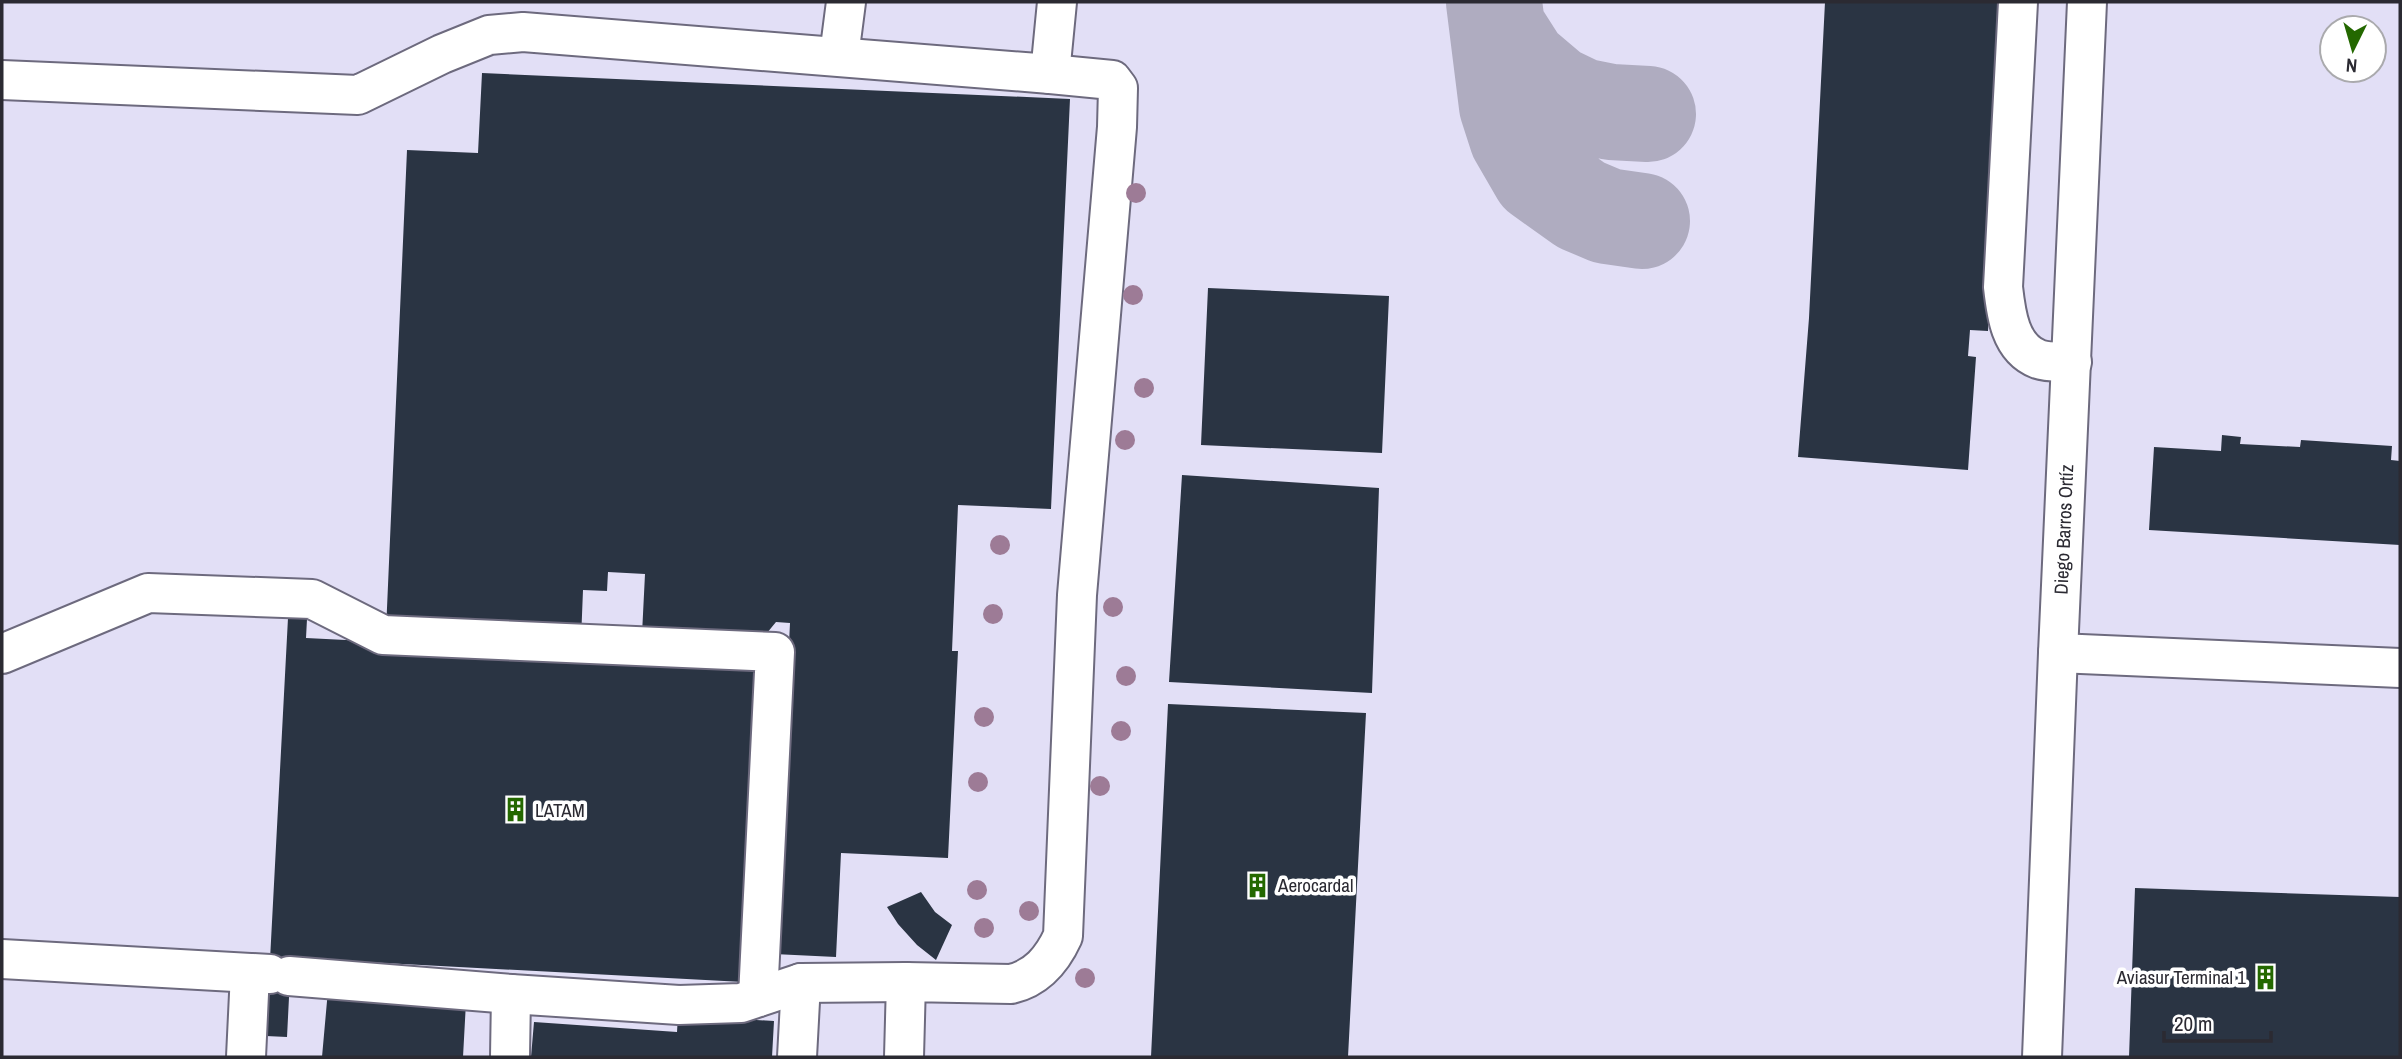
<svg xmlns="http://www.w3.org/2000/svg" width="2402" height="1059" font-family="'Archivo Narrow',sans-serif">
	<rect width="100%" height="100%" fill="#e2dff6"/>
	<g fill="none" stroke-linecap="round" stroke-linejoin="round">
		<!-- taxiway -->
		<path stroke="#afacc0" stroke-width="96" d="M 1494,2 L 1507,106 L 1517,137 L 1539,175 L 1581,205 L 1607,216 L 1642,221
			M 1498,29 L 1521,65 L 1554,93 L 1581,106 L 1611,112 L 1648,114"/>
	</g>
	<!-- building -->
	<path fill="#2a3443" d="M 1825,2 L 2008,2 L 1988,331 L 1970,330 L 1968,356 L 1976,357 L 1968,470 L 1798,457 L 1809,318 Z
		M 482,73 L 1070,99 L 1051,509 L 958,505 L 952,651 L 958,651 L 948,858 L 841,853 L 836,957 L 774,954 L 790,623 L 776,622 L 762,639 L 642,634 L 645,574 L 608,572 L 607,591 L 583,590 L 581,640 L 386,631 L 407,150 L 478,153 Z
		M 1208,288 L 1389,296 L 1382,453 L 1201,445 Z
		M 2222,435 L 2241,437 L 2240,444 L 2300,447 L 2301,440 L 2392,446 L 2391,460 L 2400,461 L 2400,545 L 2149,530 L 2154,447 L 2221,451 Z
		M 1182,475 L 1379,488 L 1372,693 L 1169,682 Z
		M 289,599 L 308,600 L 306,638 L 760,661 L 743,982 L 291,958 L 287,1037 L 266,1036 Z
		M 1168,704 L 1366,713 L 1348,1057 L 1151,1057 Z
		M 2135,888 L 2400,897 L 2400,1057 L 2129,1057 Z
		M 921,892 L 935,912 L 952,925 L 936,960 L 917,945 L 898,924 L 887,907 Z
		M 328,990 L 466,1002 L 463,1057 L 322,1057 Z
		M 678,1015 L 774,1021 L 772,1057 L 531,1057 L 534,1022 L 677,1032 Z"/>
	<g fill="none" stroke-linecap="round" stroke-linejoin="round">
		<defs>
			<g id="minor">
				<path d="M 2018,2 L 2003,287 C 2006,314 2010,348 2038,359 C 2048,363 2062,361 2072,362"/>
				<path d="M 839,56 L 846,2"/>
				<path d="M 1050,74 L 1057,2"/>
				<path d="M 2,80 L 358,95 L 442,54 L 489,35 L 523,32 L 1050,74 L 1112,80 L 1118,88 L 1117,127 L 1077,595 L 1063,936 C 1052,960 1037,978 1011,984 L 906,982 L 904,1057"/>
				<path d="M 2058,653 L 2400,668"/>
				<path d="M 2,654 L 148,593 L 312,599 L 383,635 L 775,652 L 758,997"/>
				<path d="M 2,959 L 270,974"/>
				<path d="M 289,976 L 511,994 L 679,1005 L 741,1003 L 801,983 L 906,982"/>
				<path d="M 246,1057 L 250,973"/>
				<path d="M 510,1057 L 511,994"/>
				<path d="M 797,1057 L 801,983"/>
				<path id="s1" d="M 2042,1057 L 2058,653 L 2087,2"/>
			</g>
		</defs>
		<!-- minor casing -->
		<use href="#minor" stroke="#6d6a7e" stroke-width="42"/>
		<!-- minor -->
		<use href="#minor" stroke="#fff" stroke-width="38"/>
	</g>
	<!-- trees -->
	<g fill="#9d7b96">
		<circle cx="1136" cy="193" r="10"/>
		<circle cx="1133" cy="295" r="10"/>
		<circle cx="1144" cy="388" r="10"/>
		<circle cx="1125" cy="440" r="10"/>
		<circle cx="1000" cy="545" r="10"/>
		<circle cx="1113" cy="607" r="10"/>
		<circle cx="993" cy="614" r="10"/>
		<circle cx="1126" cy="676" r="10"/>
		<circle cx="984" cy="717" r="10"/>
		<circle cx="1121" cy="731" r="10"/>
		<circle cx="978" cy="782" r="10"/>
		<circle cx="1100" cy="786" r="10"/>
		<circle cx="977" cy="890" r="10"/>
		<circle cx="1029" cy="911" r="10"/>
		<circle cx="984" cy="928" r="10"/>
		<circle cx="1085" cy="978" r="10"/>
	</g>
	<!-- icons -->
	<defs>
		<symbol id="building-bare" viewBox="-9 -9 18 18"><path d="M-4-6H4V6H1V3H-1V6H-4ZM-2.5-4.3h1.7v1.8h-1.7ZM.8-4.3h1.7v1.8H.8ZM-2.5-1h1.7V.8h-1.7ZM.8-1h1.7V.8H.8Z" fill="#246800" stroke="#fff" stroke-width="2.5" paint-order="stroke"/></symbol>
	</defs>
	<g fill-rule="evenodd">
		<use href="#building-bare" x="498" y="792" width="35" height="35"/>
		<use href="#building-bare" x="1240" y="868" width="35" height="35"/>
		<use href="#building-bare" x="2248" y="960" width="35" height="35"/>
	</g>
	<g text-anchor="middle" stroke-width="7" stroke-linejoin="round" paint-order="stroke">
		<!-- street labels -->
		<g font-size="19" fill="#2b2a32" stroke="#fff">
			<text dy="7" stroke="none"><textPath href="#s1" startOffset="528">Diego Barros Ortíz</textPath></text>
		</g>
		<!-- poi labels -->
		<g font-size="19" fill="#2b2a32" stroke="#fff" text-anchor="start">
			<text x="535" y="817">LATAM</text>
			<text x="1278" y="892">Aerocardal</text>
			<text x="2246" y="984" text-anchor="end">Aviasur Terminal 1</text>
		</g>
	</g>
	<!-- border -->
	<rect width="2402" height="1059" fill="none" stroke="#2b2a32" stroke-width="7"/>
	<!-- north arrow -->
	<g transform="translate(2353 49) rotate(185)"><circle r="33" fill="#ffffff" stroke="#aaaaad" stroke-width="2"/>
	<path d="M0-5L12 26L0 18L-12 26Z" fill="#246800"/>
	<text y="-10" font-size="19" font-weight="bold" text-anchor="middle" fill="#2b2a32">N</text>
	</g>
	<!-- scale -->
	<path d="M2164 1031v10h107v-10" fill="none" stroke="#2b2a32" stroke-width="3.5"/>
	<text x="2174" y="1031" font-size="21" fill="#2b2a32" stroke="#ffffff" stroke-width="5" paint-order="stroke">20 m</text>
</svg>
